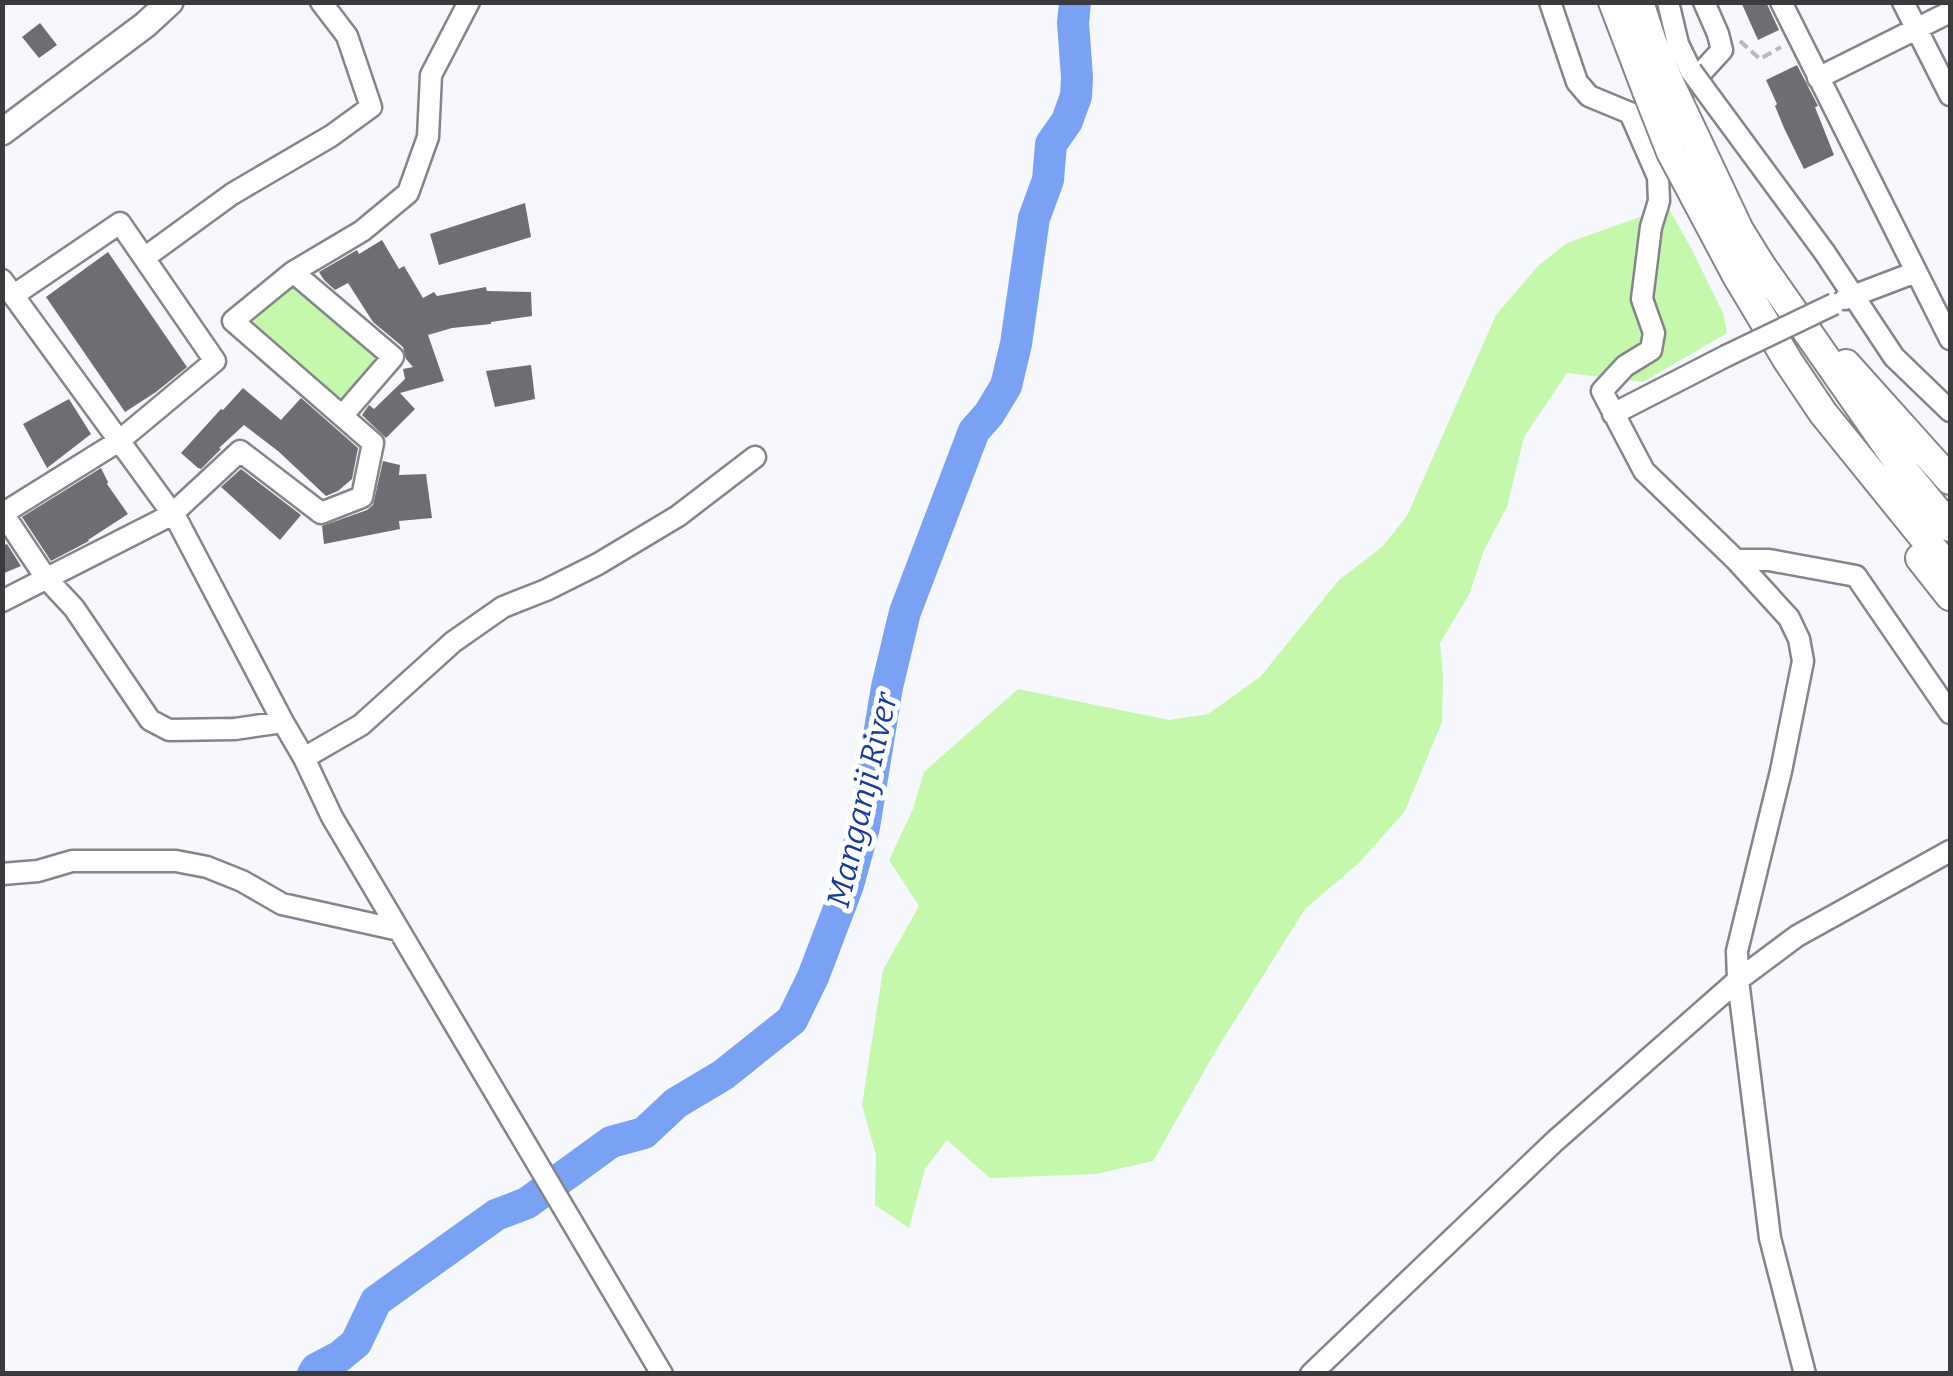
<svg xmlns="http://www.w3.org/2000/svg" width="1953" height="1376" font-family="Bitter,serif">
	<rect width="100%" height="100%" fill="#f6f8fe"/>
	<!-- green -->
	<path fill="#c4f8aa" d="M 1668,207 L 1690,246 L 1723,313 L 1727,333 L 1643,382 L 1567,373 L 1524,437 L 1507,507 L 1484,550 L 1469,595 L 1440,643 L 1443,676 L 1442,722 L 1405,811 L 1360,862 L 1305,909 L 1215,1052 L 1153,1161 L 1096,1174 L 990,1178 L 947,1140 L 925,1169 L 909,1228 L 875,1205 L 876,1155 L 862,1105 L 883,970 L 919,906 L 889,860 L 913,809 L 924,772 L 1018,689 L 1169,720 L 1208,714 L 1260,677 L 1339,580 L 1382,547 L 1407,516 L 1496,315 L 1538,266 L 1567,243 Z
		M 293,281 L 386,358 L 339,404 L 246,324 Z"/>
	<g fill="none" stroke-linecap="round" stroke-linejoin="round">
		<!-- river -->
		<path stroke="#7aa2f4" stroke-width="32" d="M 313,1374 L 316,1369 L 339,1357 L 356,1343 L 376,1301 L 496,1215 L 527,1203 L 611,1142 L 644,1133 L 676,1103 L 723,1075 L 792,1020 L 813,977 L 848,885 L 864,827 L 887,687 L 905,612 L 974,431 L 989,414 L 1006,386 L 1016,344 L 1034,218 L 1048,180 L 1051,144 L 1067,121 L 1076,96 L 1077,77 L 1073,23 L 1075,2"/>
	</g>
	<!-- building -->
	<path fill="#6d6e73" d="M 1741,2 L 1766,2 L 1779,30 L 1758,40 Z
		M 40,23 L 57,45 L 39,58 L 22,37 Z
		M 1797,65 L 1818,106 L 1815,107 L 1834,155 L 1804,169 L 1784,128 L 1775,106 L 1777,104 L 1766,80 Z
		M 525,203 L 531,237 L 439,265 L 430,234 Z
		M 382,240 L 399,269 L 404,266 L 423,298 L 434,292 L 437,296 L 486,287 L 487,291 L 531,292 L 532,316 L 491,322 L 491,324 L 452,328 L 428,335 L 444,381 L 400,393 L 415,409 L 386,438 L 362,415 L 369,405 L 374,409 L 405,379 L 403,369 L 413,367 L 406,359 L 403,347 L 373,322 L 348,283 L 335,290 L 324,280 L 319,272 L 357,250 L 359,254 Z
		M 108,252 L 187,367 L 156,392 L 125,412 L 46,297 Z
		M 531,365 L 535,399 L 495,407 L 486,371 Z
		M 243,388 L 281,420 L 301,398 L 358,448 L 352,479 L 338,491 L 326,496 L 278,451 L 244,425 L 219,448 L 221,449 L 201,469 L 198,468 L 181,453 L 221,409 L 223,410 Z
		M 69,399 L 91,434 L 47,468 L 23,424 Z
		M 383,461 L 400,465 L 399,475 L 426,474 L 432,518 L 399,521 L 400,529 L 324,544 L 322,526 L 367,510 L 373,505 Z
		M 101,468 L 108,482 L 107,484 L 128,514 L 88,540 L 89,541 L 51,561 L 22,517 Z
		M 241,469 L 301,515 L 280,540 L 221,487 Z
		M 7,544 L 21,566 L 2,574 L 2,546 Z"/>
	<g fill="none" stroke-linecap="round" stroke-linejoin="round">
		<defs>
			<path id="minor" d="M 1550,2 L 1577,82 L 1589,96 L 1630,113 L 1658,177 L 1659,201 L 1651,227 L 1642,299 L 1654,333 L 1651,350 L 1625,366 L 1602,391 L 1644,471 L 1736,560 L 1789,618 L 1799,639 L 1803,661 L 1781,771 L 1737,951 L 1738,980 L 1770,1238 L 1805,1374
				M 1668,2 L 1678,44 L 1691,71
				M 1781,2 L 1950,339
				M 1903,2 L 1950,95
				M 1818,78 L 1950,12
				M 1663,97 L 1689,86 L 1722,50 L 1718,34 L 1704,2
				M 1825,253 L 1894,357 L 1950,411
				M 144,258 L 232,194 L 331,136 L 371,107 L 347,36 L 321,2
				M 293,272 L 362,231 L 408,193 L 428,137 L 431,75 L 469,2
				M 2,280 L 177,520 L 283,722 L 304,758 L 332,817 L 662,1374
				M 1845,299 L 1916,272
				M 1613,414 L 1726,356
				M 2,512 L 46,578 L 74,608 L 150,720 L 169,730 L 235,729 L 283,722
				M 2,514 L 119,441 L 215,361 L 120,223 L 14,295
				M 1736,560 L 1769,560 L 1856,576 L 1950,713
				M 2,601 L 171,515 L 240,451 L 321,513 L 362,497 L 373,443 L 233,321 L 293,272 L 393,357 L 342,416
				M 304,758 L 361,725 L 453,642 L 503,607 L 546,590 L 598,564 L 678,516 L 755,457
				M 2,874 L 38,871 L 72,861 L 176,861 L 207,867 L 242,881 L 282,904 L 399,930
				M 1311,1374 L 1555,1141 L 1738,980 L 1797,936 L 1950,851"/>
			<path id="major" d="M 2,132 L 145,25 L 170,2"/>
			<path id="highway" d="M 1613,2 L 1647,91
				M 1639,2 L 1652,42 L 1670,84
				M 1760,264 L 1906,473 L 1950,527
				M 1737,276 L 1788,361 L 1823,413 L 1950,570
				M 1846,364 L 1950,480
				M 1920,558 L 1950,596"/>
		</defs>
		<!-- minor casing -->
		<use href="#minor" stroke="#838589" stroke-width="25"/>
		<!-- major casing -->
		<use href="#major" stroke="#838589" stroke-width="30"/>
		<!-- highway casing -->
		<use href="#highway" stroke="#838589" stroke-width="32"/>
		<!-- path -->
		<path stroke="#b7b9bd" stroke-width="4" stroke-dasharray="10 5" stroke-linecap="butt" d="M 1740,41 L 1760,59 L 1781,47"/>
		<!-- minor -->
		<use href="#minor" stroke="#fff" stroke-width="20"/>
		<!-- major -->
		<use href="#major" stroke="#fff" stroke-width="25"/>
		<!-- highway -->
		<use href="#highway" stroke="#fff" stroke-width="28"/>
		<defs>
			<path id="minor-bridge" d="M 1691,71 L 1825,253
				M 1726,356 L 1834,304"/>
			<path id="highway-bridge" d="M 1670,84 L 1739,230 L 1760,264
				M 1647,91 L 1671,152 L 1737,276"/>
		</defs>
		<!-- minor-bridge casing -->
		<use href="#minor-bridge" stroke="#838589" stroke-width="25" stroke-linecap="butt"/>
		<!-- highway-bridge casing -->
		<use href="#highway-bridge" stroke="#838589" stroke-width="32" stroke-linecap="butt"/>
		<!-- minor-bridge -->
		<use href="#minor-bridge" stroke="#fff" stroke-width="20"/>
		<!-- highway-bridge -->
		<use href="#highway-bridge" stroke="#fff" stroke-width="28"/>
	</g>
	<g text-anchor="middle" stroke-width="10" stroke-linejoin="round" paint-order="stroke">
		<!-- water labels -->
		<g font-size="32" font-style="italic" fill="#163b98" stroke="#fff">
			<text transform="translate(862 800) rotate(-77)" y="11">Manganji River</text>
		</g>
	</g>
	<!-- border -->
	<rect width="1953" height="1376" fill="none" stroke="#3a3b3d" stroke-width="10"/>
</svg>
